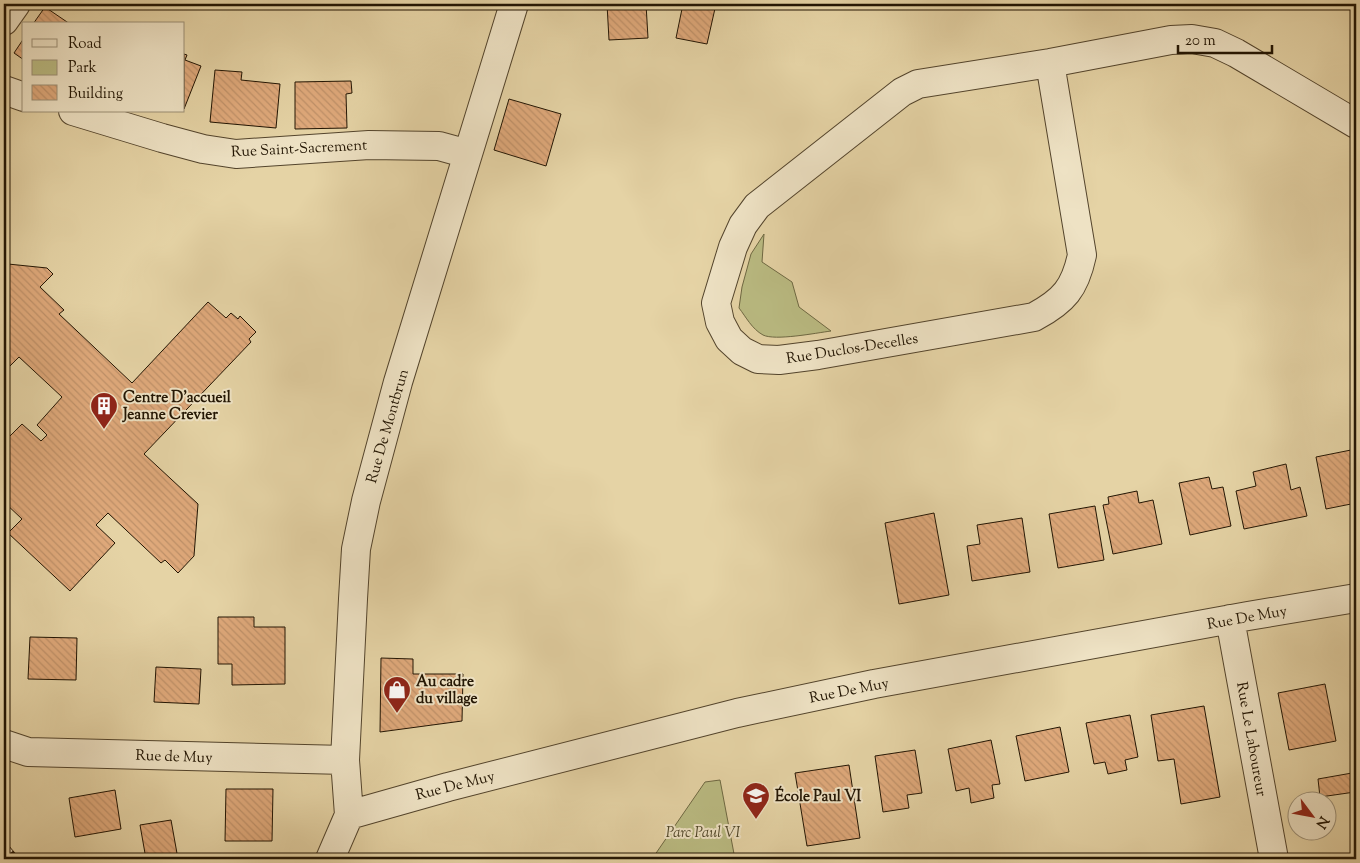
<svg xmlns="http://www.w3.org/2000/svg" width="1360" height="863" font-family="'Sorts Mill Goudy',serif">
	<defs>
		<pattern id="building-back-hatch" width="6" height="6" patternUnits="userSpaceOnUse" patternTransform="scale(1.25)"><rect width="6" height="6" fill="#dfa97b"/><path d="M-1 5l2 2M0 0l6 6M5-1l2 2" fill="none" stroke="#bf9169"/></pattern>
	</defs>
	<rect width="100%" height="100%" fill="#e5d3a5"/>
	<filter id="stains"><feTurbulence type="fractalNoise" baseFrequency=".004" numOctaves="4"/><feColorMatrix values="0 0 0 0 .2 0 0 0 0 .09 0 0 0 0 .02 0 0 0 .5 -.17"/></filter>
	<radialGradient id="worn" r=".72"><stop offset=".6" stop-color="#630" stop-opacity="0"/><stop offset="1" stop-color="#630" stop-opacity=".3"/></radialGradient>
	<!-- green -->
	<path fill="#babb82" stroke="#6e6842" d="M 764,234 L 762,262 L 792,282 L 799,307 L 831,331 C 816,333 775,341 763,335 C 752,329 746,317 739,308 L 742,287 L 751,254 Z
		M 720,780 L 735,859 L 652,859 L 705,782 Z"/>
	<!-- building -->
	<path fill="url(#building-back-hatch)" stroke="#221503" d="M 607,4 L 646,4 L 648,38 L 609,40 Z
		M 683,4 L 716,4 L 707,44 L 676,38 Z
		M 45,7 L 70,24 L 33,24 Z
		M 24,38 L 24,60 L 14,53 Z
		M 184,54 L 187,55 L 185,60 L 201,66 L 184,109 Z
		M 215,70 L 242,72 L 241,80 L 280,84 L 276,128 L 210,122 Z
		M 351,81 L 352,93 L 346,94 L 347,128 L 295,129 L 295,82 Z
		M 509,99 L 561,114 L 546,166 L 494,150 Z
		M 8,264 L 47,268 L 53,274 L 40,287 L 64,310 L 59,314 L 132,383 L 208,302 L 226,318 L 231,313 L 238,319 L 240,316 L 256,332 L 249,339 L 251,342 L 144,454 L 198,504 L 194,556 L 178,573 L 165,560 L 161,563 L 108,513 L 96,525 L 115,543 L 70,591 L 8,533 L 22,519 L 4,502 L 4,436 L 7,439 L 22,424 L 41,441 L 47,435 L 37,425 L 62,397 L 19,357 L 4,372 L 4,276 L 6,274 Z
		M 1356,449 L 1356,503 L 1326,509 L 1316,457 Z
		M 1286,464 L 1291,490 L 1300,487 L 1307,516 L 1244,529 L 1236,491 L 1256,486 L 1253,472 Z
		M 1209,477 L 1212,489 L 1223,487 L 1231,526 L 1190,535 L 1179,483 Z
		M 1137,491 L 1139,503 L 1153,500 L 1162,544 L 1113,554 L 1103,505 L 1109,504 L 1108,497 Z
		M 1095,506 L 1104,560 L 1058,568 L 1049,514 Z
		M 934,513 L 949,595 L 899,604 L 885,523 Z
		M 1022,518 L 1030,572 L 972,581 L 967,546 L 980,544 L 977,525 Z
		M 218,617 L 254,617 L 254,627 L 285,627 L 285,684 L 232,685 L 232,664 L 218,664 Z
		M 30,637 L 77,638 L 76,680 L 28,679 Z
		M 381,658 L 413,659 L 413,674 L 463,674 L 462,721 L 380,732 Z
		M 156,667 L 201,669 L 199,704 L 154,702 Z
		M 1325,684 L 1336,741 L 1289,750 L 1278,693 Z
		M 1204,706 L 1220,797 L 1181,804 L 1174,759 L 1158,761 L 1151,715 Z
		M 1130,715 L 1138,757 L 1125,760 L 1127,770 L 1108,774 L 1105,762 L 1094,764 L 1086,723 Z
		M 1060,727 L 1069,772 L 1025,781 L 1016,736 Z
		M 991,740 L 1000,784 L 992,785 L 994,798 L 971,803 L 969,788 L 956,791 L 948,749 Z
		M 915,750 L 922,793 L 907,795 L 909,808 L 883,812 L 875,756 Z
		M 849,765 L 860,838 L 807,846 L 795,773 Z
		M 1352,773 L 1355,792 L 1320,797 L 1318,779 Z
		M 226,789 L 273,789 L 272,841 L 225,841 Z
		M 115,790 L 121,829 L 75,837 L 69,798 Z
		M 171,820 L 178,859 L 146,859 L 140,825 Z"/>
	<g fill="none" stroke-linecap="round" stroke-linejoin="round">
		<defs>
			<path id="minor" d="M 4,21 L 16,4
				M 1050,63 L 1082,255 C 1075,288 1064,301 1034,317 L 818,355 L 779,360 L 758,359 L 742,351 L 729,339 L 720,322 L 716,303 L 733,247 L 743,225 L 757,206 L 902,92 L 918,84 L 1050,63 L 1171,40 L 1192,39 L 1215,43 L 1236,53 L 1356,124
				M 4,90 L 24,97
				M 73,111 L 162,138 L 203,149 L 236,154 L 369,145 L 439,146 L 468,154
				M 1230,619 L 1274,859
				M 4,744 L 28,752 L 345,760
				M 349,815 L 448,787 L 737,713 L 874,684 L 1248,616 L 1356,598
				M 330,859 L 349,815 L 345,760 L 353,599 L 356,549 L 366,501 L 398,382 L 514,4"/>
		</defs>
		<!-- minor casing -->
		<use href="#minor" stroke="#53442c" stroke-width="30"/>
		<!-- minor -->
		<use href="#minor" stroke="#eee2c4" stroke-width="28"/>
		<defs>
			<path id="rail" d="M 4,844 L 17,859"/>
		</defs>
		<!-- rail casing -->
		<use href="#rail" stroke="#221503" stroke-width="5.5"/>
		<!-- rail -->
		<use href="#rail" stroke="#eee2c4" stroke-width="4" stroke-dasharray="11" stroke-linecap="butt"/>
	</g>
	<!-- icons -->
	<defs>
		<symbol id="building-pin" viewBox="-11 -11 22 30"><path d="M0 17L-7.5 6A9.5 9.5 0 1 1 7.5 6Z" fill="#8f2418" stroke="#eee2c4"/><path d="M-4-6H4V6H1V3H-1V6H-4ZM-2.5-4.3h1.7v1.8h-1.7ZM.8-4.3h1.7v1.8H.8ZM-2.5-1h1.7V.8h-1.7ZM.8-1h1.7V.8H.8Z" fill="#fff"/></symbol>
		<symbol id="shop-pin" viewBox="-11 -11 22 30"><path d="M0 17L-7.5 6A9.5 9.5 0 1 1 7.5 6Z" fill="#8f2418" stroke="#eee2c4"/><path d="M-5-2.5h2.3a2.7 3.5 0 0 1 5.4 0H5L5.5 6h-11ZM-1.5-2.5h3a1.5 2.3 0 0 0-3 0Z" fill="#fff"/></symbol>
		<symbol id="school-pin" viewBox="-11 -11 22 30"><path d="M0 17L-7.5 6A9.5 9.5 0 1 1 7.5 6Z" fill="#8f2418" stroke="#eee2c4"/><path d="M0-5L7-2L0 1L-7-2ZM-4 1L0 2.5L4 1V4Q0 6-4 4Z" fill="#fff"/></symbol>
	</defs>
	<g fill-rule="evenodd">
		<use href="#building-pin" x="88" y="390" width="32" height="43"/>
		<use href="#shop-pin" x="381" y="674" width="32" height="43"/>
		<use href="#school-pin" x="740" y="780" width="32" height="43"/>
	</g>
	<g text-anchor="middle" stroke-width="4" stroke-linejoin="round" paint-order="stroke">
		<!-- street labels -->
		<g font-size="15" fill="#221503" stroke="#eee2c4">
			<text transform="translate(299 148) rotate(-3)" y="5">Rue Saint-Sacrement</text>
			<text transform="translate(852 348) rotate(-9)" y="5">Rue Duclos-Decelles</text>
			<text transform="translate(387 426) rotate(-74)" y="5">Rue De Montbrun</text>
			<text transform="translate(1247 617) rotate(-10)" y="5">Rue De Muy</text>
			<text transform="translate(849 690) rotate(-11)" y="5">Rue De Muy</text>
			<text transform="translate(1252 739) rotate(80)" y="5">Rue Le Laboureur</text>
			<text transform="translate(174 756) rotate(2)" y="5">Rue de Muy</text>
			<text transform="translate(455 785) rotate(-14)" y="5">Rue De Muy</text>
		</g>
		<!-- poi labels -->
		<g font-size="15" font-weight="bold" fill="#221503" stroke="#eee2c4" text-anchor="start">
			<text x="123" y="402">Centre D'accueil<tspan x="123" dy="17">Jeanne Crevier</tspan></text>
			<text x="416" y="686">Au cadre<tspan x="416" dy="17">du village</tspan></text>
			<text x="775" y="801">École Paul VI</text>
		</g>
		<!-- park labels -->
		<g font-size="15" font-style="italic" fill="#504729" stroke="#eee2c4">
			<text x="703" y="837">Parc Paul VI</text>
		</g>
	</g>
	<!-- margin -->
	<rect width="1360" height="863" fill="none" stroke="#e5d3a5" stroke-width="20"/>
	<rect x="5" y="5" width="1350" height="853" fill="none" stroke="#221503" stroke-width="2.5"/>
	<rect x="10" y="10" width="1340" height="843" fill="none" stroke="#221503"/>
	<!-- legend -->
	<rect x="22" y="22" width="162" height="90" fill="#eee2c4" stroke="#9c9077"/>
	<rect x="32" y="39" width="25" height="8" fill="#eee2c4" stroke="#9c9077"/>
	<text x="68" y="48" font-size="15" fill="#221503">Road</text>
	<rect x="32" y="60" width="25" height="15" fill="#babb82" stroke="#9c9077"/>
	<text x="68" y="72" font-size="15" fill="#221503">Park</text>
	<rect x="32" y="85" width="25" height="15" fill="url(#building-back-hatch)" stroke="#9c9077"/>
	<text x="68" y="98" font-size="15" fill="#221503">Building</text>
	<!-- north arrow -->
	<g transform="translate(1312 816) rotate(122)"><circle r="24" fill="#eee2c4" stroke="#9c9077"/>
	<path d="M0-4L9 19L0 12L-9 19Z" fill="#8f2418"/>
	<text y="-8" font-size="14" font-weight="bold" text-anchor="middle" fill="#221503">N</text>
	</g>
	<!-- scale -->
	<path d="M1178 45v8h94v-8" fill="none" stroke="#221503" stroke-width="2.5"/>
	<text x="1185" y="45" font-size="15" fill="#221503" stroke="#eee2c4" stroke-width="4" paint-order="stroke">20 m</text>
	<rect width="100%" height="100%" filter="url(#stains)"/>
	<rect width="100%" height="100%" fill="url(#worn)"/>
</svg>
